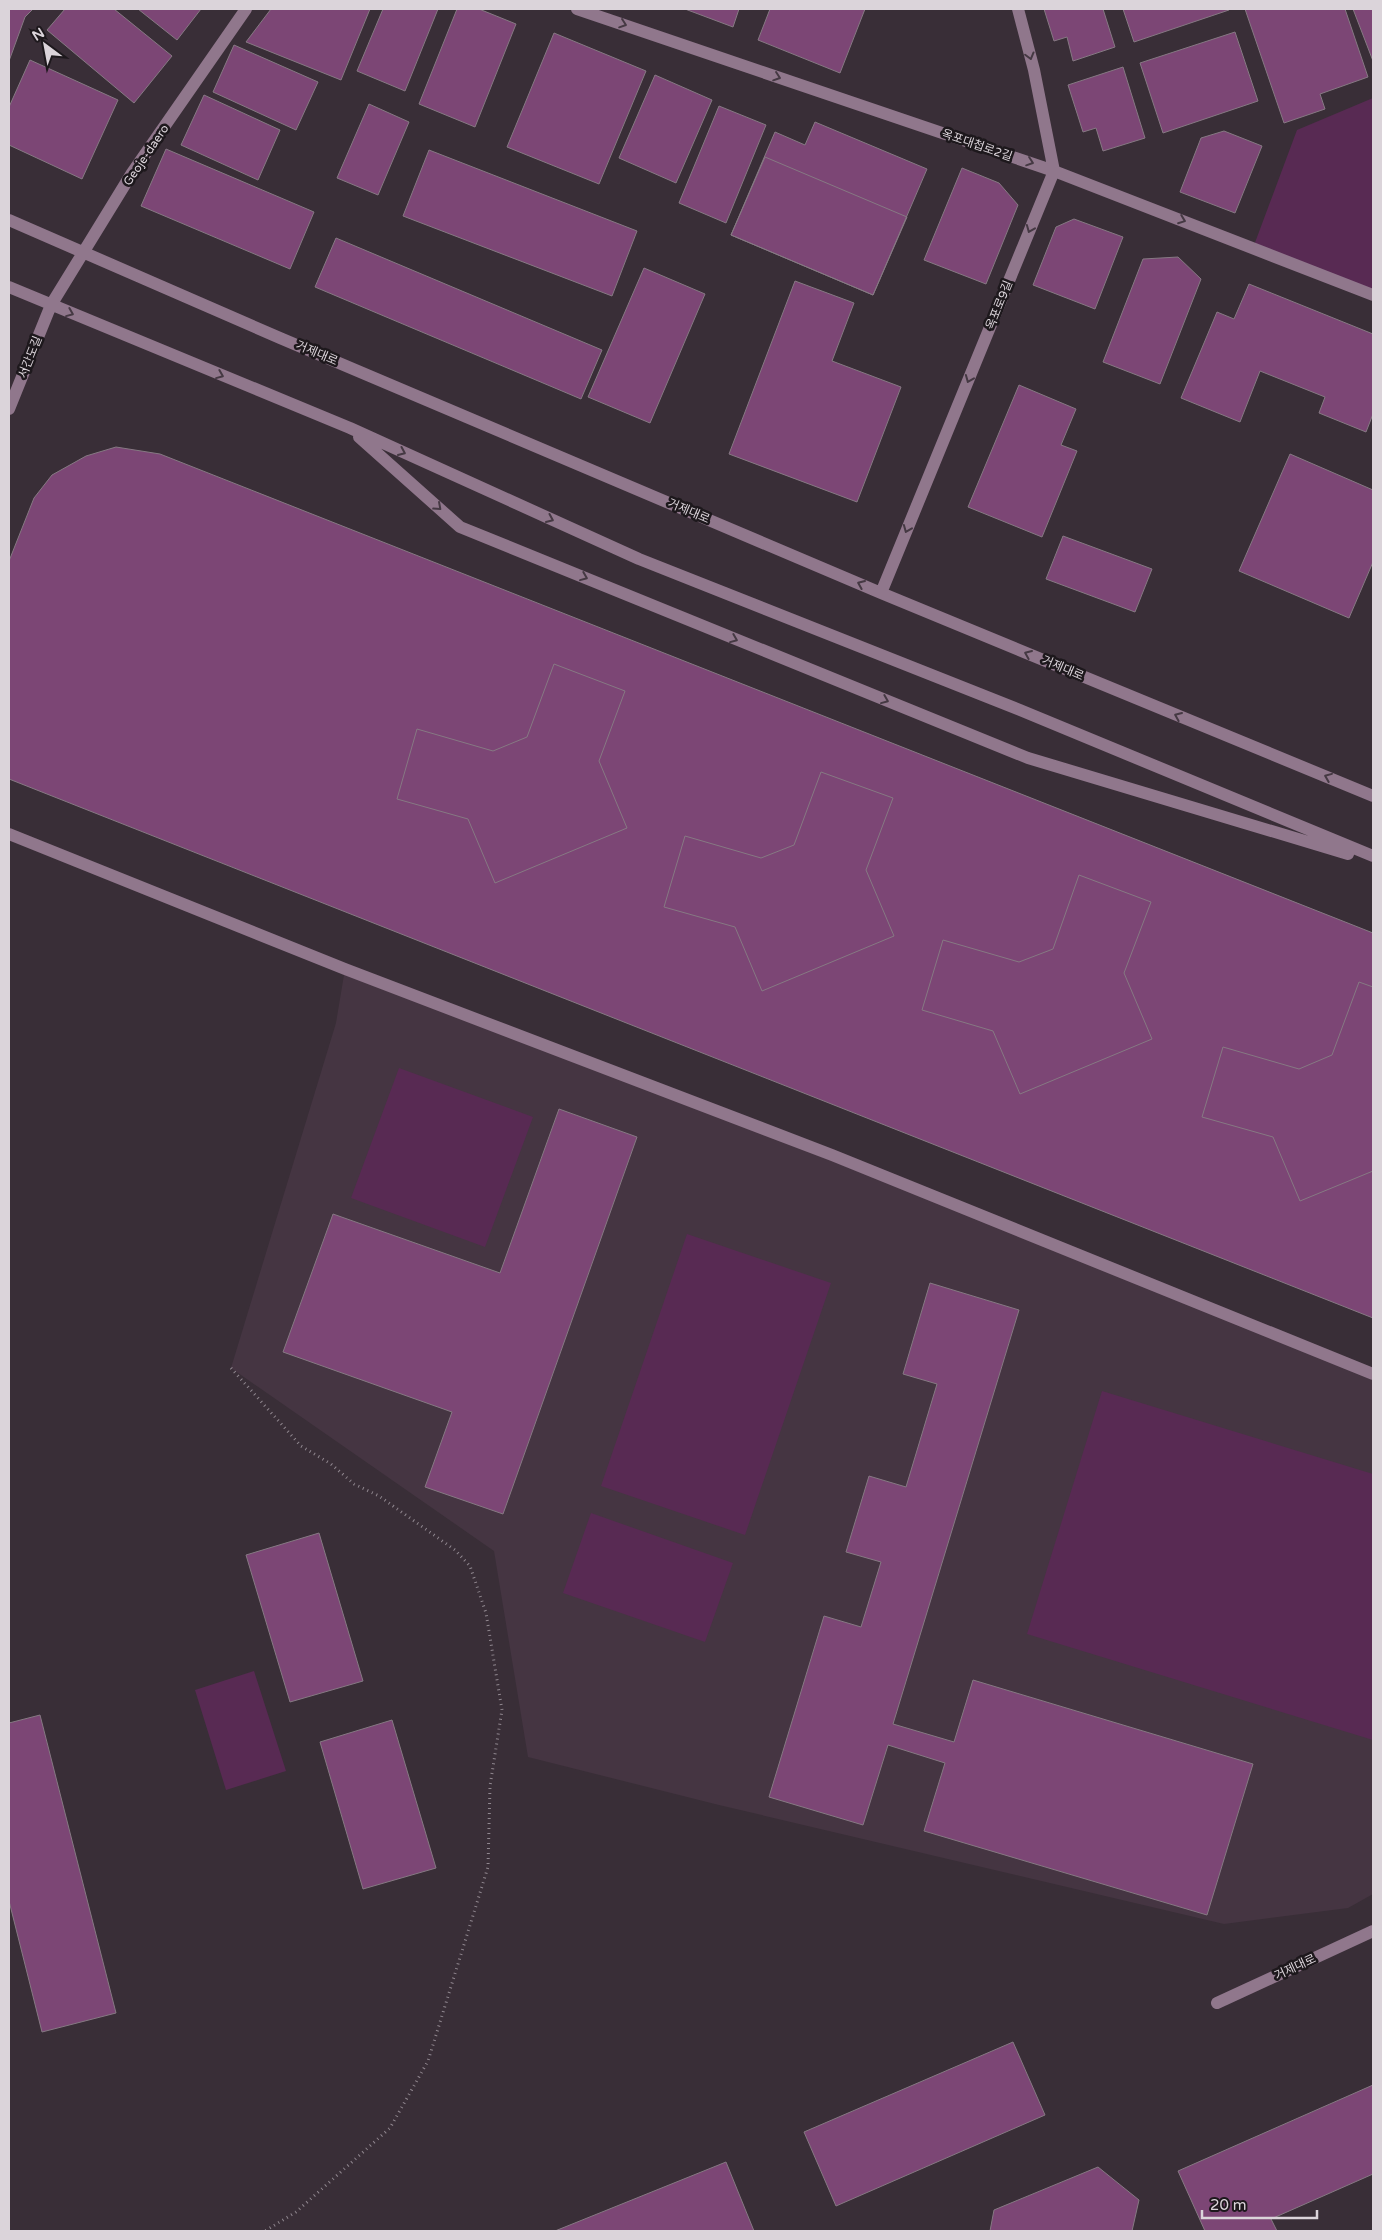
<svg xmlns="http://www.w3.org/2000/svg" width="1382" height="2240" font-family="'Varela Round','Noto Sans KR',sans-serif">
	<rect width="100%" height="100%" fill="#392e37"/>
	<!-- built -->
	<path fill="#453542" d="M 345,969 L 1373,1374 L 1373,1894 L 1348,1908 L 1224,1924 L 719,1805 L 528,1757 L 494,1551 L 231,1368 L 336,1023 Z"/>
	<!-- green -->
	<path fill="#582a53" d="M 1373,98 L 1373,295 L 1253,248 L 1297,130 Z
		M 399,1068 L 533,1117 L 485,1247 L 351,1198 Z
		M 687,1234 L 831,1283 L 745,1535 L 601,1486 Z
		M 1102,1391 L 1373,1474 L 1373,1740 L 1027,1634 Z
		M 591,1513 L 733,1563 L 705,1642 L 563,1593 Z
		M 254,1671 L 286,1771 L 226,1790 L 195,1690 Z"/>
	<!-- building -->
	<path fill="#7c4675" stroke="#867983" d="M 9,9 L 33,9 L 25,17 L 9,61 Z
		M 65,9 L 114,9 L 172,56 L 134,103 L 47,30 Z
		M 138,9 L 201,9 L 177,40 Z
		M 271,9 L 370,9 L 341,80 L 246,42 Z
		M 383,9 L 438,9 L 405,91 L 357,71 Z
		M 457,9 L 479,9 L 516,24 L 475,127 L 419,104 Z
		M 685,9 L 739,9 L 733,27 Z
		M 770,9 L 865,9 L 840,73 L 758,40 Z
		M 1044,9 L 1103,9 L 1115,47 L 1073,61 L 1067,37 L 1054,41 Z
		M 1123,9 L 1228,9 L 1229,10 L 1134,42 Z
		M 1245,9 L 1345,9 L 1368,77 L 1320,94 L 1325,109 L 1284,123 Z
		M 1353,9 L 1373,9 L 1373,61 Z
		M 1235,32 L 1258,101 L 1163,133 L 1140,63 Z
		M 554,33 L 646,71 L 599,184 L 507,147 Z
		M 234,45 L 318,82 L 296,130 L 213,92 Z
		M 30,60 L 118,100 L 82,179 L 9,145 L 9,107 Z
		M 1123,67 L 1145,138 L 1103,151 L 1096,128 L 1083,132 L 1068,85 Z
		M 655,75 L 712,100 L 676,183 L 619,158 Z
		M 204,95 L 280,130 L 258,180 L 181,145 Z
		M 369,104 L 409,122 L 378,195 L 337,178 Z
		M 719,106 L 766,125 L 726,223 L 679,203 Z
		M 815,122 L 927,169 L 873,295 L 731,235 L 775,132 L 805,145 Z
		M 1224,131 L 1262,146 L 1235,213 L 1180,192 L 1201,138 Z
		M 166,149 L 314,212 L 290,269 L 141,206 Z
		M 429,150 L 637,231 L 612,296 L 403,216 Z
		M 765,157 L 907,217 L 873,295 L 731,235 Z
		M 962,168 L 999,183 L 1018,205 L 986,284 L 924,260 Z
		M 1074,219 L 1123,237 L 1095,309 L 1033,285 L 1056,227 Z
		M 336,238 L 602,350 L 581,399 L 315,287 Z
		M 1178,257 L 1201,279 L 1160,384 L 1103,362 L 1143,259 Z
		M 644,268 L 705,294 L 650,423 L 588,397 Z
		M 795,281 L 854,303 L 832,361 L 901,387 L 857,502 L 729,454 Z
		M 1249,284 L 1373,334 L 1373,414 L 1366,432 L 1319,413 L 1325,397 L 1260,371 L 1240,422 L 1181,398 L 1217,312 L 1234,319 Z
		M 1019,385 L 1076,409 L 1061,445 L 1077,451 L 1042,537 L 968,507 Z
		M 116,447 L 160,454 L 1373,933 L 1373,1318 L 9,779 L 9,561 L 34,498 L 52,475 L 86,456 Z
		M 1290,454 L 1373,490 L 1373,562 L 1349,618 L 1239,571 Z
		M 1063,536 L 1152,569 L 1135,612 L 1046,579 Z
		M 554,664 L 625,691 L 599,761 L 627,828 L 495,883 L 468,819 L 397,799 L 417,729 L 493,751 L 527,737 Z
		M 821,772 L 893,798 L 866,870 L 894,936 L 762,991 L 735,927 L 664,907 L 685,836 L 761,858 L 794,845 Z
		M 1079,875 L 1151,902 L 1124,973 L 1152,1039 L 1020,1094 L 993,1031 L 922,1010 L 943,940 L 1019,962 L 1053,949 Z
		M 1359,982 L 1373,987 L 1373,1171 L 1300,1201 L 1273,1137 L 1202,1117 L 1223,1047 L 1299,1069 L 1332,1055 Z
		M 559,1109 L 637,1137 L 503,1514 L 425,1487 L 452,1412 L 283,1352 L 333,1214 L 500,1273 Z
		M 930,1283 L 1019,1310 L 893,1724 L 954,1742 L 973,1680 L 1253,1764 L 1207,1915 L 924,1831 L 945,1763 L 888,1745 L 863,1825 L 769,1797 L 824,1616 L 861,1627 L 881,1562 L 846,1552 L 869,1476 L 906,1487 L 937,1384 L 903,1374 Z
		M 319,1533 L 363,1681 L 290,1702 L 246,1555 Z
		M 40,1715 L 116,2013 L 42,2032 L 9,1901 L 9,1723 Z
		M 392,1720 L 436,1868 L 363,1889 L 320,1742 Z
		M 1013,2042 L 1045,2115 L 836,2206 L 804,2132 Z
		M 1373,2085 L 1373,2174 L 1271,2219 L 1277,2231 L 1205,2231 L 1178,2171 Z
		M 726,2162 L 754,2231 L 555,2231 Z
		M 1098,2167 L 1139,2200 L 1132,2231 L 990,2231 L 994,2210 Z"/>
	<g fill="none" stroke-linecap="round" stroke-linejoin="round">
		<!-- path -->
		<path stroke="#90878f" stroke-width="3" stroke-dasharray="1 4" stroke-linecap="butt" d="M 231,1368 L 301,1446 L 331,1464 L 354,1484 L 379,1496 L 455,1550 L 470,1566 L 486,1613 L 502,1710 L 490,1786 L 488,1867 L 428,2061 L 390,2128 L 296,2212 L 265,2231"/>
		<!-- minor -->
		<path stroke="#90778c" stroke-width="12" d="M 577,9 L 1054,171 L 1373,295
			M 9,220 L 280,338 L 881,593 L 1373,796
			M 9,287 L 350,428 L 639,559 L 1020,710 L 1373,856
			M 9,409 L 51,305 L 132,173 L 246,9
			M 359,437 L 460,527 L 1028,758 L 1348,854
			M 881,593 L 1054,171 L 1034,70 L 1018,9
			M 9,834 L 345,969 L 832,1155 L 1373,1374
			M 1217,2003 L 1373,1931"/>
	</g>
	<!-- one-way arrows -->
	<defs><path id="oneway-chevron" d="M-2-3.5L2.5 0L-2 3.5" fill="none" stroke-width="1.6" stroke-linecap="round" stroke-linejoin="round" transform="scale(1.25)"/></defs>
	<g stroke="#453943">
		<use href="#oneway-chevron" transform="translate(623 24) rotate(19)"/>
		<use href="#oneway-chevron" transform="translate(1030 56) rotate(75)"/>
		<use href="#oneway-chevron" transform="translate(777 77) rotate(19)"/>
		<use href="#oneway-chevron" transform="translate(1030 162) rotate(19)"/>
		<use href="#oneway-chevron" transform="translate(1182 220) rotate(21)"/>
		<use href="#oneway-chevron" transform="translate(1030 229) rotate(112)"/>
		<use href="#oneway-chevron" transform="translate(70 313) rotate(22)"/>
		<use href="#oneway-chevron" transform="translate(220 375) rotate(22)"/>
		<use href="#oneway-chevron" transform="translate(969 379) rotate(112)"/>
		<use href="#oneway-chevron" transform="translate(402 452) rotate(24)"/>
		<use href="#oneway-chevron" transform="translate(438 507) rotate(42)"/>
		<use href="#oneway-chevron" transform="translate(550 519) rotate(24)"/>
		<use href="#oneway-chevron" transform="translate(907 529) rotate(112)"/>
		<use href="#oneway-chevron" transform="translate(584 577) rotate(22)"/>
		<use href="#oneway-chevron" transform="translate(861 584) rotate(-157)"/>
		<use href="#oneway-chevron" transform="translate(734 639) rotate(22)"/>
		<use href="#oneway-chevron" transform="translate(1028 654) rotate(-157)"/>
		<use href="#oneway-chevron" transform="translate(885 700) rotate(22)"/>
		<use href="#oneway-chevron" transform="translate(1178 716) rotate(-157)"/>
		<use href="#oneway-chevron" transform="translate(1328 777) rotate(-158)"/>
	</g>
	<g text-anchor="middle" stroke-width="5" stroke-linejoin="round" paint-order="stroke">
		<!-- street labels -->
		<g font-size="12" fill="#dbd4da" stroke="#1d181c">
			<text transform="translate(977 145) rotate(19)" y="4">옥포대첩로2길</text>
			<text transform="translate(146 155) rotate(-56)" y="4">Geoje-daero</text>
			<text transform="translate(999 305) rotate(-68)" y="4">옥포로9길</text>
			<text transform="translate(317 353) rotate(23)" y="4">거제대로</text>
			<text transform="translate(30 357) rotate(-68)" y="4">서간도길</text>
			<text transform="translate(689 511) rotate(23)" y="4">거제대로</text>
			<text transform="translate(1063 668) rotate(23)" y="4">거제대로</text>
			<text transform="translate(1295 1967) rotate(-25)" y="4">거제대로</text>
		</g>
	</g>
	<!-- border -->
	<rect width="1382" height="2240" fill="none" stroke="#dbd4da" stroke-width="20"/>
	<!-- north arrow -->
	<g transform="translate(45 45) rotate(328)" stroke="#1d181c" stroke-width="4" paint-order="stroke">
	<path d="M0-4L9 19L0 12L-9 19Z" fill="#dbd4da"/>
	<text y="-8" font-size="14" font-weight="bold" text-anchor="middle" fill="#dbd4da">N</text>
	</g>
	<!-- scale -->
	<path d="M1202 2210v8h115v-8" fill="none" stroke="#dbd4da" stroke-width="2.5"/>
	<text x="1210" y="2210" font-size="15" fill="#dbd4da" stroke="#1d181c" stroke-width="4" paint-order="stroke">20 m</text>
</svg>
